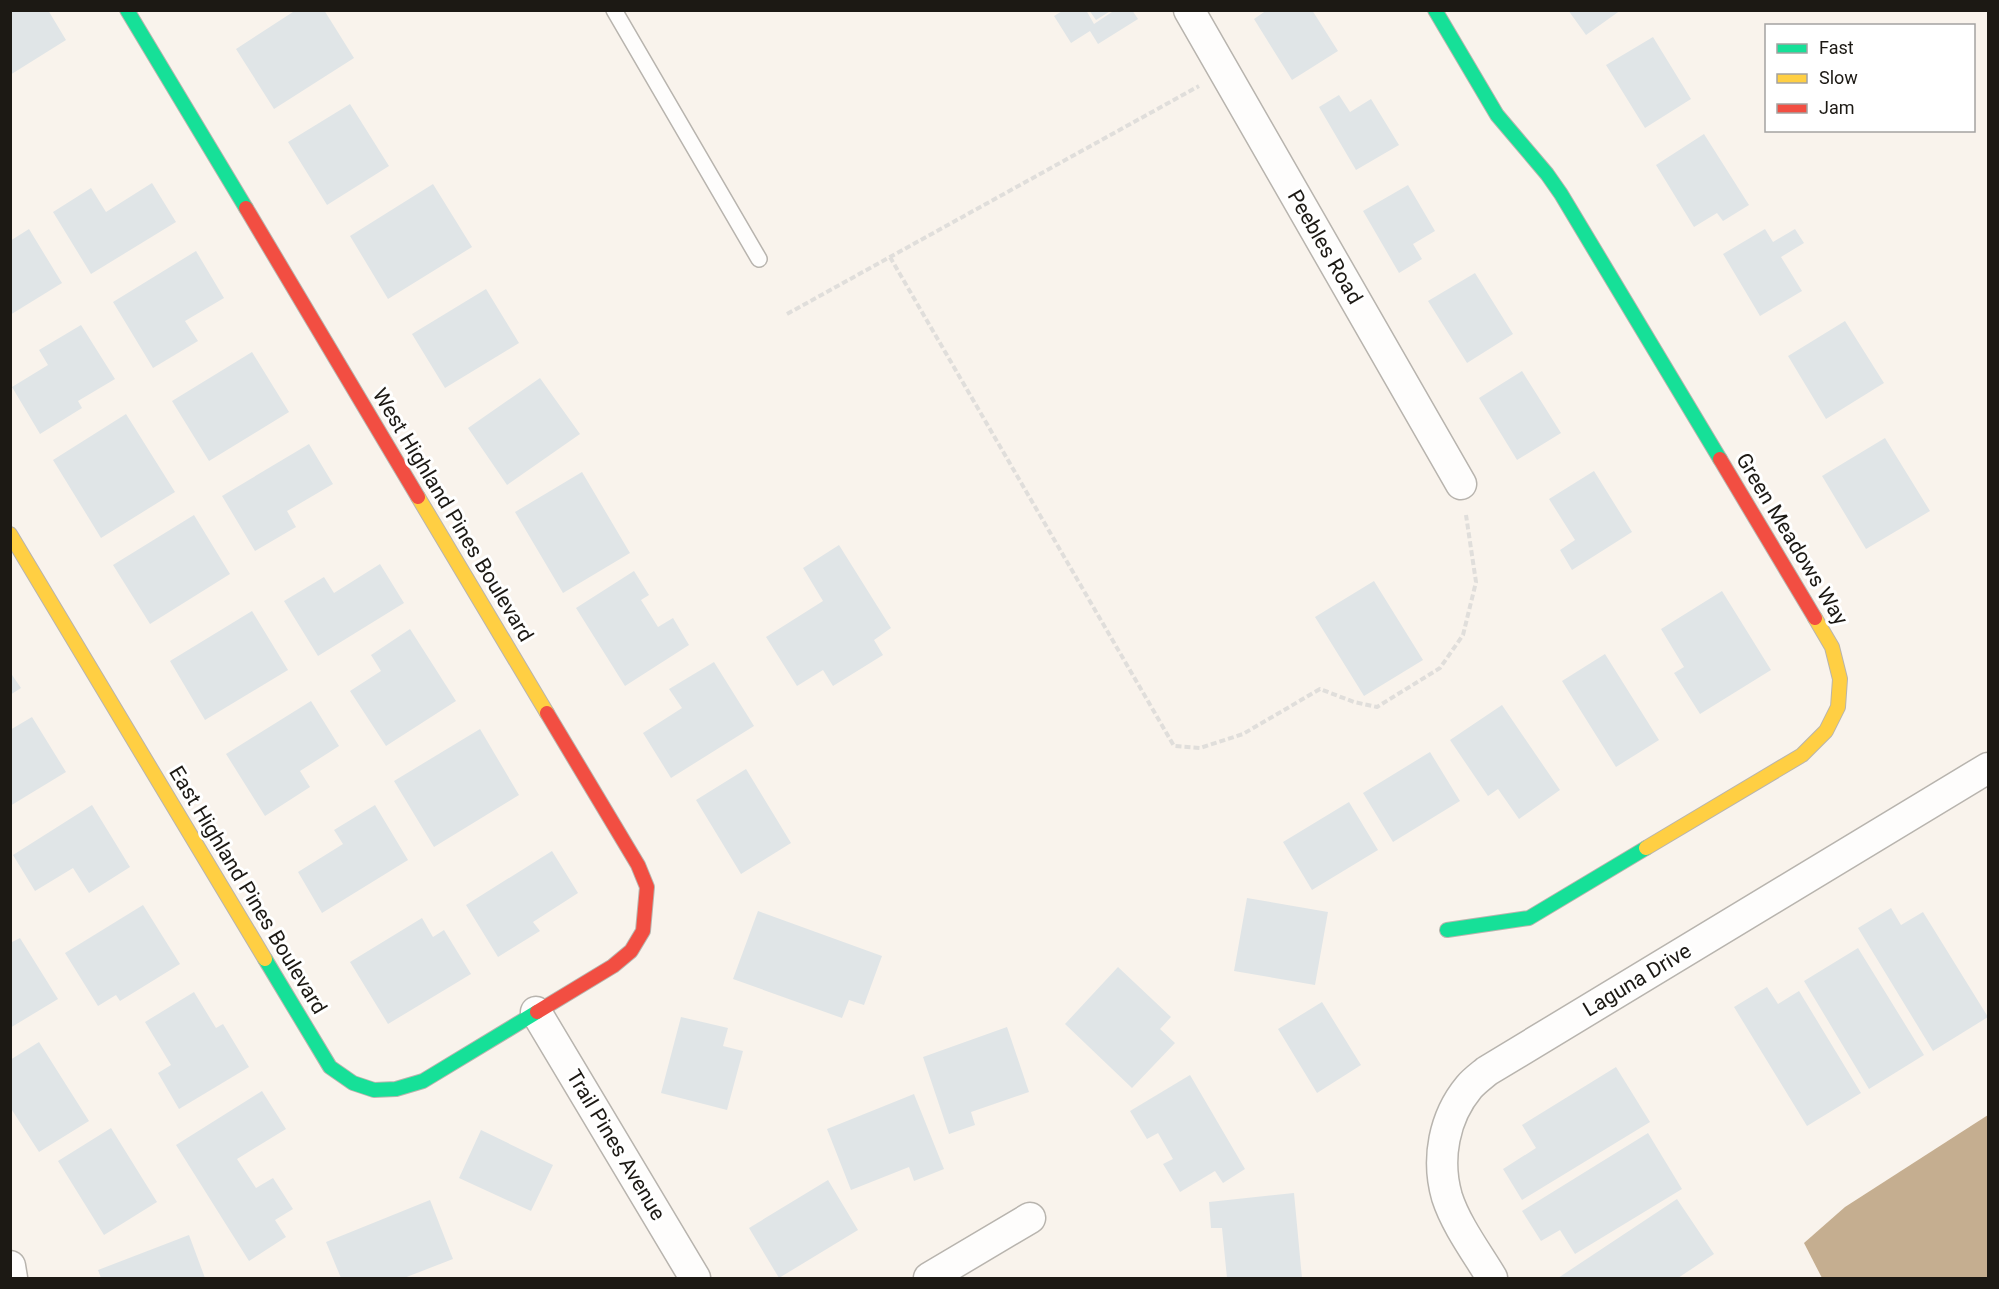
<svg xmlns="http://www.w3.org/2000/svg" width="1999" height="1289" font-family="Roboto,sans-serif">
	<rect width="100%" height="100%" fill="#f9f3ec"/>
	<!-- water -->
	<path fill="#c5ae90" d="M 1988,1115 L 1988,1278 L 1822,1278 L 1804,1243 L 1845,1207 Z"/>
	<!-- building -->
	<path fill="#e0e5e7" d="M 10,10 L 48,10 L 66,40 L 10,75 Z
		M 296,10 L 324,10 L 354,58 L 274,109 L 236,49 Z
		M 1064,10 L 1086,10 L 1094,24 L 1115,10 L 1132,10 L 1138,19 L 1098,44 L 1090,31 L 1071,43 L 1054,16 Z
		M 1089,10 L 1112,10 L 1096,20 Z
		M 1267,10 L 1312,10 L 1338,51 L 1292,80 L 1254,19 Z
		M 1568,10 L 1621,10 L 1586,35 Z
		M 1653,37 L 1691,99 L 1645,128 L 1606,65 Z
		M 1339,95 L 1350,112 L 1371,99 L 1399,145 L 1356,170 L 1319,107 Z
		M 350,104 L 389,166 L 327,205 L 288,142 Z
		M 1704,134 L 1749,205 L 1723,221 L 1717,213 L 1694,227 L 1656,165 Z
		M 152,183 L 176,222 L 91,274 L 53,212 L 91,188 L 106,212 Z
		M 433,184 L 472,247 L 388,299 L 350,236 Z
		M 1408,185 L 1435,231 L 1413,244 L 1422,259 L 1399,273 L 1363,211 Z
		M 29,229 L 62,283 L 10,315 L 10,241 Z
		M 1765,229 L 1773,242 L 1795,229 L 1804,243 L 1781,257 L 1802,291 L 1760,316 L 1723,254 Z
		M 196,251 L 224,298 L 185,321 L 198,341 L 153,368 L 113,302 Z
		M 1475,273 L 1513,334 L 1467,363 L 1428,301 Z
		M 486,289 L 519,343 L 445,388 L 412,334 Z
		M 1845,321 L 1884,383 L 1826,419 L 1788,356 Z
		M 81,325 L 115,379 L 78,401 L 82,408 L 40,434 L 12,387 L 48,365 L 39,350 Z
		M 252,352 L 289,412 L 209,461 L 172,401 Z
		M 1522,371 L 1561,433 L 1517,460 L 1479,398 Z
		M 540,378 L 580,434 L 507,485 L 468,428 Z
		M 126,414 L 175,492 L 101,538 L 53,460 Z
		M 1885,438 L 1930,511 L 1866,549 L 1822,476 Z
		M 309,444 L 333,484 L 287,511 L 296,527 L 255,551 L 222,496 Z
		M 1594,471 L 1632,532 L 1572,570 L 1560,550 L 1575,540 L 1549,499 Z
		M 582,472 L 630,553 L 563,593 L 515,512 Z
		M 194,515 L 230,574 L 150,624 L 113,565 Z
		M 839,545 L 891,628 L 874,640 L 883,655 L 833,686 L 823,670 L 797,686 L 766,637 L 823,601 L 803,568 Z
		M 380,564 L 404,603 L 318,656 L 284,601 L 324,577 L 334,593 Z
		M 634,571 L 649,595 L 641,600 L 658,627 L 673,618 L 689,645 L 625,686 L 576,608 Z
		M 1374,581 L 1423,660 L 1364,696 L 1315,617 Z
		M 1722,591 L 1771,670 L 1700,714 L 1674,673 L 1684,667 L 1661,629 Z
		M 252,611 L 288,670 L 205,720 L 170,661 Z
		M 410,629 L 456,701 L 386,746 L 350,691 L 381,671 L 371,655 Z
		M 1605,654 L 1659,740 L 1616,767 L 1562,681 Z
		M 714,662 L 754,726 L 671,778 L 643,733 L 682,708 L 669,689 Z
		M 10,672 L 21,688 L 10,695 Z
		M 311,701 L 339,746 L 300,771 L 310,787 L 265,816 L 226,754 Z
		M 1502,705 L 1560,790 L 1519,819 L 1498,789 L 1488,796 L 1450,740 Z
		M 32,717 L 66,772 L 10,806 L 10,730 Z
		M 480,729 L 519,795 L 434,847 L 394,781 Z
		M 1430,752 L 1460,801 L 1393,842 L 1363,793 Z
		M 746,769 L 791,843 L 741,874 L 696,800 Z
		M 1349,802 L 1378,850 L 1312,890 L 1283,842 Z
		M 92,805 L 130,867 L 89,893 L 73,868 L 35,891 L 13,855 Z
		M 375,805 L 408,860 L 322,913 L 298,872 L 343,844 L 334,830 Z
		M 552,851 L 578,893 L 533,922 L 540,931 L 498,957 L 466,905 Z
		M 1247,898 L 1328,912 L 1315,985 L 1234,971 Z
		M 143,905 L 180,964 L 120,1001 L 116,995 L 98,1006 L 65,953 Z
		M 1891,908 L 1901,925 L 1923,912 L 1988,1017 L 1933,1051 L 1858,928 Z
		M 758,911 L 882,956 L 864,1005 L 849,1000 L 842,1018 L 733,979 Z
		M 422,918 L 433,937 L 444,930 L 471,974 L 388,1024 L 350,962 Z
		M 20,938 L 58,999 L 10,1028 L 10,943 Z
		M 1858,948 L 1924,1055 L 1869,1089 L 1804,981 Z
		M 1118,967 L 1171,1017 L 1160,1029 L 1175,1043 L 1132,1088 L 1065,1024 Z
		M 1767,987 L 1778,1004 L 1799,991 L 1861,1093 L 1807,1126 L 1734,1007 Z
		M 194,992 L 216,1028 L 223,1024 L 249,1067 L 179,1109 L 158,1073 L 171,1065 L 145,1022 Z
		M 1322,1002 L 1361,1065 L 1317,1093 L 1278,1029 Z
		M 681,1017 L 728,1028 L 723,1046 L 743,1051 L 727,1110 L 661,1093 Z
		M 1007,1027 L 1029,1092 L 971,1112 L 975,1125 L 949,1134 L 923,1057 Z
		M 39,1042 L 89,1121 L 39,1152 L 10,1107 L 10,1060 Z
		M 1616,1067 L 1650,1122 L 1522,1200 L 1503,1169 L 1536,1148 L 1522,1125 Z
		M 1190,1075 L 1245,1169 L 1223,1183 L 1215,1171 L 1180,1192 L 1163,1164 L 1173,1159 L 1158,1133 L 1147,1139 L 1130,1111 Z
		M 262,1091 L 286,1129 L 237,1159 L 256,1188 L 273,1178 L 293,1209 L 275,1220 L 286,1237 L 249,1261 L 176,1145 Z
		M 914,1094 L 944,1169 L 914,1181 L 909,1167 L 851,1190 L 827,1129 Z
		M 111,1128 L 157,1202 L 104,1235 L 58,1161 Z
		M 481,1130 L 553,1165 L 531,1211 L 459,1178 Z
		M 1648,1133 L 1682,1189 L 1575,1254 L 1560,1230 L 1541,1241 L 1522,1211 Z
		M 828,1180 L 858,1230 L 779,1278 L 749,1228 Z
		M 1294,1193 L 1302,1278 L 1227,1278 L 1222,1228 L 1211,1228 L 1209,1202 Z
		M 1677,1199 L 1714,1254 L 1678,1278 L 1558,1278 Z
		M 430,1200 L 453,1259 L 404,1278 L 341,1278 L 326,1242 Z
		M 189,1235 L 205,1278 L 101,1278 L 98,1270 Z"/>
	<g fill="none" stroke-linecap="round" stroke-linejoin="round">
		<defs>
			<path id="lane" d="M 614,10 L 759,259"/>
			<path id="street" d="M 1189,10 L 1461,484
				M 536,1012 L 695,1278
				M 10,1266 L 12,1278
				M 929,1278 L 1030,1218
				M 1492,1278 C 1477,1253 1456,1225 1447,1197 C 1436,1159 1444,1117 1469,1087 C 1474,1081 1481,1076 1487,1071 L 1988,768"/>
			<path id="fast" d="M 127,10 L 246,208
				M 1435,10 L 1497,115 L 1547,174 L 1561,194 L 1720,459
				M 1447,930 L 1529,918 L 1646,848
				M 265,959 L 330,1067 L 353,1083 L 374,1090 L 396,1089 L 423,1081 L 537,1012"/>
			<path id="slow" d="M 418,497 L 547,713
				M 10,534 L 265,959
				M 1646,848 L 1802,755 L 1826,731 L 1838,707 L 1840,679 L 1832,647 L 1815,618"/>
			<path id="jam" d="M 246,208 L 418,497
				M 1720,459 L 1815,618
				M 537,1012 L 613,966 L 631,951 L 643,931 L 647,887 L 638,865 L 547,713"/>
		</defs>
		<!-- lane casing -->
		<use href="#lane" stroke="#b8b4ae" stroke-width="18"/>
		<!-- street casing -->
		<use href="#street" stroke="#b8b4ae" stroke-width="33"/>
		<!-- fast casing -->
		<use href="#fast" stroke="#b8b4ae" stroke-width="16"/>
		<!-- slow casing -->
		<use href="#slow" stroke="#b8b4ae" stroke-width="16"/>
		<!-- jam casing -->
		<use href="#jam" stroke="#b8b4ae" stroke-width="16"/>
		<!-- path -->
		<path stroke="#e0dedb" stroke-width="4" stroke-dasharray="6 3" stroke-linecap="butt" d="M 890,257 L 1174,746 L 1200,748 L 1243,734 L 1320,689 L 1354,702 L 1377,707 L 1440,668 L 1463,635 L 1476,582 L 1466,515
			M 787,314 L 1199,86"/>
		<!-- lane -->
		<use href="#lane" stroke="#fefdfc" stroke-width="15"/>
		<!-- street -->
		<use href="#street" stroke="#fefdfc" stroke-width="30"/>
		<!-- fast -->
		<use href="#fast" stroke="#16e098" stroke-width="14"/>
		<!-- slow -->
		<use href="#slow" stroke="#ffcf43" stroke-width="14"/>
		<!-- jam -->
		<use href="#jam" stroke="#f24e42" stroke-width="14"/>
	</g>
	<g text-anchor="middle" stroke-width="6" stroke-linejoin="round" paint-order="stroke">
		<!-- street labels -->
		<g font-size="21" fill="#1c1914" stroke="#fff">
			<text transform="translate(1325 247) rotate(60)" y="7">Peebles Road</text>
			<text transform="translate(453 515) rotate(59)" y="7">West Highland Pines Boulevard</text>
			<text transform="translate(1792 539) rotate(59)" y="7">Green Meadows Way</text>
			<text transform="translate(248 890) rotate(59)" y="7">East Highland Pines Boulevard</text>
			<text transform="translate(1637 980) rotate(-31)" y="7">Laguna Drive</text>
			<text transform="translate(616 1145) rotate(59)" y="7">Trail Pines Avenue</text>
		</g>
	</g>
	<!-- border -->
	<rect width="1999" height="1289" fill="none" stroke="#1c1914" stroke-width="24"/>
	<!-- legend -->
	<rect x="1765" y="24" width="210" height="108" fill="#ffffff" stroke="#a4a3a1" stroke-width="1.5"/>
	<rect x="1777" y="44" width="30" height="9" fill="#16e098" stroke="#a4a3a1" stroke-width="1.5"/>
	<text x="1819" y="54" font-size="18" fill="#1c1914">Fast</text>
	<rect x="1777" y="74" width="30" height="9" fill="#ffcf43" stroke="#a4a3a1" stroke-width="1.5"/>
	<text x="1819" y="84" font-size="18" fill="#1c1914">Slow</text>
	<rect x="1777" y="104" width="30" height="9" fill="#f24e42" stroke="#a4a3a1" stroke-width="1.5"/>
	<text x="1819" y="114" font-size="18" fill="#1c1914">Jam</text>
</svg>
